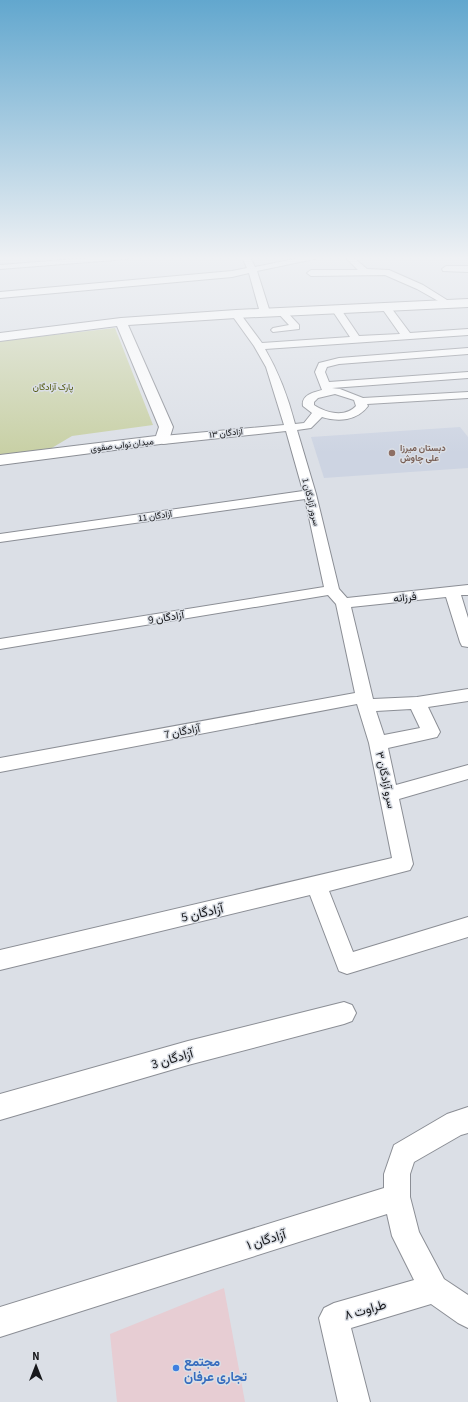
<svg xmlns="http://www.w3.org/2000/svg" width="468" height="1402" font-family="'Source Sans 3',Vazirmatn,sans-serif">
	<rect width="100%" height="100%" fill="#dbdfe6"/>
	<!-- commercial -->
	<path fill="#e7cdd3" d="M 224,1288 L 245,1402 L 117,1402 L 110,1334 Z"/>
	<!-- built -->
	<path fill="#cdd4e2" d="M 460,427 L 468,437 L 468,468 L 324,478 L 311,437 Z"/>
	<!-- green -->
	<path fill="#c8d0a5" d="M 115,328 L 153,425 L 72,436 L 50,449 L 0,455 L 0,341 Z"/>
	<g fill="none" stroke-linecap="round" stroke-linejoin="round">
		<defs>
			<path id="minor" d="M 101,257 L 131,257 L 127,259 L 0,269 L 0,265 Z
				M 242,257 L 250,257 L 255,267 L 304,257 L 318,257 L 314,259 L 257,271 L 269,309 L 264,312 L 259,309 L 249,273 L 232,277 L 0,298 L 0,292 L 232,271 L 247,268 Z
				M 345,257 L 353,257 L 367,269 L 389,270 L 423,285 L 447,300 L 446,302 L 440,302 L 417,289 L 385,275 L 311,276 L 307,273 L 311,270 L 358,270 Z
				M 446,266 L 468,266 L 468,272 L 443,271 L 442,269 Z
				M 386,304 L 389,305 L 410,333 L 468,329 L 468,335 L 265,349 C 279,373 288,397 295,424 L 304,423 L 312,413 L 303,406 C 301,395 314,392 322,390 L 315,372 L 319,363 L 339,358 L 468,348 L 468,354 L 339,364 L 327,367 L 325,372 L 329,382 L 468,372 L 468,378 L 332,388 L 340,389 L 363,398 L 468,392 L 468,398 L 367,404 L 368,406 C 357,421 338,422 322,417 L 311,428 L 297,430 L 316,494 L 339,589 L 347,598 L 468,585 L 468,595 L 461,595 L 468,618 L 468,647 L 462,646 L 460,642 L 446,597 L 351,607 L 373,699 L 417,697 L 468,689 L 468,701 L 428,707 L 440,732 L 437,737 L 388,748 L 396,785 L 468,765 L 468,779 L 399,799 L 413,864 L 410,870 L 329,891 L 353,952 L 468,917 L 468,937 L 347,974 L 339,971 L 310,895 L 0,970 L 0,950 L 392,858 L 369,743 L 357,704 L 0,772 L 0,758 L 355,693 L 336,604 L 328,595 L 0,649 L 0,639 L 324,587 L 305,499 L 0,542 L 0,534 L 303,491 L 286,431 L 163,444 L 157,440 L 163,436 L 284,425 L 266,367 L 254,346 L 231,314 L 233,312 L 239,312 L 262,343 L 350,337 L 332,310 L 337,307 L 340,308 L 359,336 L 400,334 L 381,307 ZM 335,394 L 354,400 L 356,406 C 345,418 326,413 314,405 L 314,402 L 318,398 ZM 411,709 L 420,728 L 384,735 L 376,711 Z
				M 282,309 L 285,310 L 299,325 L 299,329 L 273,332 L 271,330 L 273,328 L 289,325 L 277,312 Z
				M 344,1002 L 352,1005 L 356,1013 L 352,1021 L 344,1024 L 188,1065 L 0,1120 L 0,1094 L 188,1041 Z
				M 468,1107 L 468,1133 L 461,1135 L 414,1162 L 410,1174 L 410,1197 L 419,1232 L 444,1279 L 468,1295 L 468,1328 L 458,1323 L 431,1304 L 351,1328 L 370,1402 L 338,1402 L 319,1318 L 324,1308 L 334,1303 L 414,1280 L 392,1236 L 387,1214 L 0,1337 L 0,1307 L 384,1188 L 384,1174 L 394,1145 L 447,1114 Z"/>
			<path id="major" d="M 468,299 L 468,307 L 236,318 L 128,325 L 173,427 L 168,443 L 0,465 L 0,455 L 156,436 L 159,427 L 117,326 L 0,341 L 0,333 L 121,318 L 236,310 Z"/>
		</defs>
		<!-- minor casing -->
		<use href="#minor" stroke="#8b8e95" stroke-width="2"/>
		<!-- major casing -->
		<use href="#major" stroke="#8b8e95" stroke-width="2"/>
		<!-- minor -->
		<use href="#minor" fill="#fff" fill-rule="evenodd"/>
		<!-- major -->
		<use href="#major" fill="#fff" fill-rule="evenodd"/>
	</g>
	<!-- sky -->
	<linearGradient id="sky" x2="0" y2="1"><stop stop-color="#62a7ce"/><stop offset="0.57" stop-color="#eff1f4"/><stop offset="1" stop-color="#eff1f4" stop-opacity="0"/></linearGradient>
	<rect width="468" height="453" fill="url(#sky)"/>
	<!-- markers -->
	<circle fill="#8d6e63" stroke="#dbdfe6" stroke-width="1.5" cx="392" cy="453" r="4"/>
	<circle fill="#3f7fe0" stroke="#dbdfe6" stroke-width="1.5" cx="176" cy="1368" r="4"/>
	<g text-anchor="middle" stroke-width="3" stroke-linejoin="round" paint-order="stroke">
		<!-- far-park labels -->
		<g font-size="9" fill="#4a5203" stroke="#dbdfe6">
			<text x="53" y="390">پارک آزادگان</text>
		</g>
		<!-- far-street labels -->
		<g font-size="9" fill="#17181b" stroke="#dbdfe6">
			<text transform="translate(226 433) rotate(-6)" y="3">آزادگان ۱۳</text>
			<text transform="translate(122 445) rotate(-7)" y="3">میدان نواب صفوی</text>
			<text transform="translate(311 502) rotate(76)" y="3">سرور آزادگان 1</text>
			<text transform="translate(155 516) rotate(-8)" y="3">آزادگان 11</text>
		</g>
		<!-- far-education labels -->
		<g font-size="9" font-weight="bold" fill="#785e54" stroke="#dbdfe6" text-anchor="start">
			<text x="400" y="451">دبستان میرزا<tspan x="400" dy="10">علی چاوش</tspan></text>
		</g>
		<!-- street labels -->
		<g font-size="11" fill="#17181b" stroke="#dbdfe6">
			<text transform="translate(405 597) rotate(-6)" y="4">فرزانه</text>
			<text transform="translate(166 617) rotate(-9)" y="4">آزادگان 9</text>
			<text transform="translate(182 731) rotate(-11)" y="4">آزادگان 7</text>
			<text transform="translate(386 780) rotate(78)" y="4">سرو آزادگان ۳</text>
		</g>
		<!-- near-street labels -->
		<g font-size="13" fill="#17181b" stroke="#dbdfe6">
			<text transform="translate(202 912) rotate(-13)" y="5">آزادگان 5</text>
			<text transform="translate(172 1058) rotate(-16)" y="5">آزادگان 3</text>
			<text transform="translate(266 1239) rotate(-17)" y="5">آزادگان ۱</text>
			<text transform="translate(365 1309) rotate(-16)" y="5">طراوت ۸</text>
		</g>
		<!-- near-shop labels -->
		<g font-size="13" font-weight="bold" fill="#366cbe" stroke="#dbdfe6" text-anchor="start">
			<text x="184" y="1366">مجتمع<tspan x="184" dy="15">تجاری عرفان</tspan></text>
		</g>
	</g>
	<!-- north arrow -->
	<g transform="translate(36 1366)" stroke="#dbdfe6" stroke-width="3" paint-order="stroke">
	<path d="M0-3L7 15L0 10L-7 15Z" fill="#17181b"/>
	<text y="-6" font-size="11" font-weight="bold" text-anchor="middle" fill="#17181b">N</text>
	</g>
</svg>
